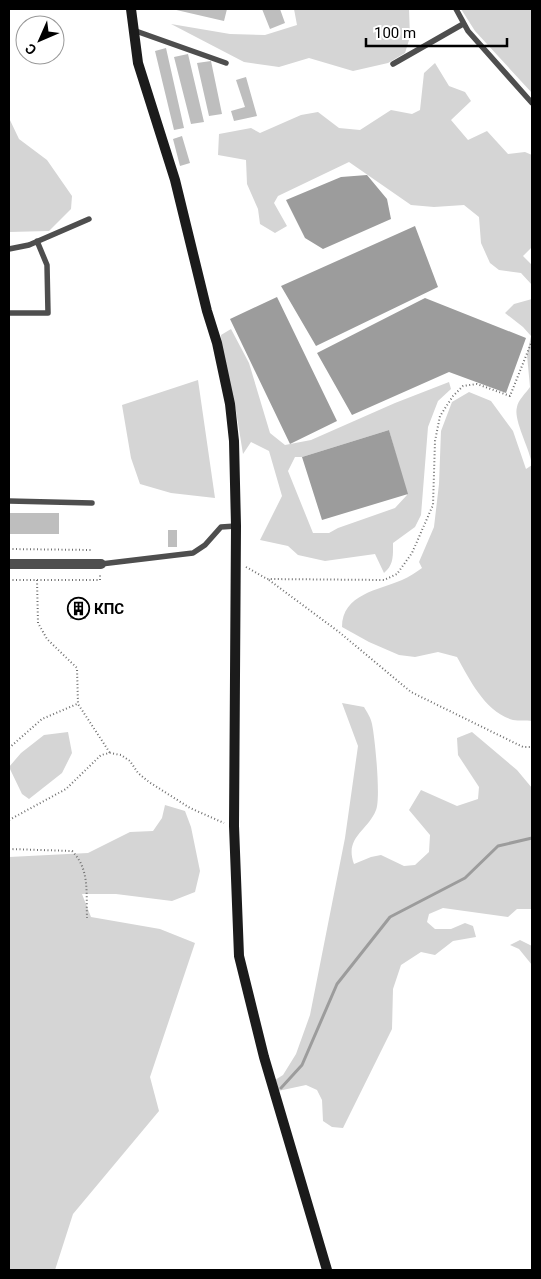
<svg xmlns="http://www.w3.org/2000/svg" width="541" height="1279" font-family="Roboto,sans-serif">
	<rect width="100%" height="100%" fill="#fff"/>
	<!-- green -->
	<path fill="#d5d5d5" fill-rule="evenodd" d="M 294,9 L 409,9 L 410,37 L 405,53 L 388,63 L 353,71 L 309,58 L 279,67 L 244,62 L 171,24 L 230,34 L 265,35 L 297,25 Z
		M 461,9 L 532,9 L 532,93 L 475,31 Z
		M 435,63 L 449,86 L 465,92 L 471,101 L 451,120 L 468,140 L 487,131 L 508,154 L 525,152 L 532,155 L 532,247 L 523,256 L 532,265 L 532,285 L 521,273 L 499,270 L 490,263 L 481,243 L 479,217 L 464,205 L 434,207 L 411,205 L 349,162 L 278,196 L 274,203 L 287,226 L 275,233 L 260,224 L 258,209 L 247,184 L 246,160 L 218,155 L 219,134 L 251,128 L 260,133 L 301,115 L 318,112 L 339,128 L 360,130 L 391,110 L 412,114 L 420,110 L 424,73 Z
		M 9,118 L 19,139 L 47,160 L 72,196 L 71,209 L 49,231 L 9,232 Z
		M 532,299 L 532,721 C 526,720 519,721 513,720 C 485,712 470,680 457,657 L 438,652 L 415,657 L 399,655 L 369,642 L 342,627 C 342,594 379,590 402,580 C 409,577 416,572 422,568 L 419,562 L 434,527 L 439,484 L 441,431 L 452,402 L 469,392 L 491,401 L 513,431 L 526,469 L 532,465 C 530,449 513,420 517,407 C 518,400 526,393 530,387 L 527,355 L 531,336 L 523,327 L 505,313 L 514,304 Z
		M 231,329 L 249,363 L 270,433 L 285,445 L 311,440 L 395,403 L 449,382 L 451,389 L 438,401 L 428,427 L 421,515 L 415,527 L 393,543 C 393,555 394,565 384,573 L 375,554 L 325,561 L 298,555 L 288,546 L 260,540 L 282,496 L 269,451 L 251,442 L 243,454 L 236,411 L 222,356 L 221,335 ZM 389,430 L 407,495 L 395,508 L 338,528 L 329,533 L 313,533 L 288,471 L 295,457 L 302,457 Z
		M 198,380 L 215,498 L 171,493 L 140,484 L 131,458 L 122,405 Z
		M 342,703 L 364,707 C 367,712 371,718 372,724 C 375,738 381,799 376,810 C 368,831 344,837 354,864 L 371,857 L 381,855 L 404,866 L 415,865 L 429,852 L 430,835 L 409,810 L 421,790 L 457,806 L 478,799 L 479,787 L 458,755 L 457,738 L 472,732 L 517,770 L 532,788 L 532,909 L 517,909 L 508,917 L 443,908 L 429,914 L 427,922 L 435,929 L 451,929 L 465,923 L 473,926 L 476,937 L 453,941 L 435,955 L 421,952 L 401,965 L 393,989 L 392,1029 L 343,1128 L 332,1127 L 323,1121 L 322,1100 L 317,1090 L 306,1085 L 278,1091 L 275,1080 L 283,1075 L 296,1054 L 310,1015 L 345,838 L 358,746 Z
		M 68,732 L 72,753 L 62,773 L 29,799 L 22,794 L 9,767 L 21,753 L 44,735 Z
		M 165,805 L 185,811 L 191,827 L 200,871 L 195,892 L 172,901 L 116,894 L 82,894 L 91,917 L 160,929 L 195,943 L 150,1077 L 159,1111 L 73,1214 L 55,1270 L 9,1270 L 9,857 L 88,853 L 130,832 L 153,831 L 162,818 Z
		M 520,940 L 532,946 L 532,965 L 519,949 L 510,945 Z"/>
	<!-- water -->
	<path fill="#9c9c9c" d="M 367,175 L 387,199 L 391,219 L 323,249 L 305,238 L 286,200 L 341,177 Z
		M 415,226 L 438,287 L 316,346 L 281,286 Z
		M 277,297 L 337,421 L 290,444 L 230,319 Z
		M 425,298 L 526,338 L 506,393 L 449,372 L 352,415 L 317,353 Z
		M 389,430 L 408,494 L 322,520 L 302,457 Z"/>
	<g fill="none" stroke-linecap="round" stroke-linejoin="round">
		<!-- stream -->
		<path stroke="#9c9c9c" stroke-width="3" d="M 281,1088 L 302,1065 L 337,984 L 390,917 L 465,878 L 498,846 L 532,838"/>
	</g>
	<!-- building -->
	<path fill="#bebebe" d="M 172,9 L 227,9 L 224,21 Z
		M 262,9 L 280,9 L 285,23 L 270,29 Z
		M 166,48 L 184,128 L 174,130 L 155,51 Z
		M 188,54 L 204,122 L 191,124 L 174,57 Z
		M 211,61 L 222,114 L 209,116 L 197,63 Z
		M 246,77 L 257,116 L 234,121 L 231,111 L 245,107 L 236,80 Z
		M 182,136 L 190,163 L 180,166 L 173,139 Z
		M 9,513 L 59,513 L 59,534 L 9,534 Z
		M 168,530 L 177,530 L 177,547 L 168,547 Z
		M 70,599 L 86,599 L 86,619 L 70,619 Z"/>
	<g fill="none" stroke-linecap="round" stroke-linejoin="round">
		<!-- path -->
		<path stroke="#707070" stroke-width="2" stroke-dasharray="1 2.5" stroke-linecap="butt" d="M 9,549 L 93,550
			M 246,567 L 267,579 L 384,580 L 397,574 L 412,553 L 433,505 L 435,441 L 440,416 L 453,396 L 463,386 L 477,384 L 510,396 L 532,341
			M 9,580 L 100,580 L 100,573
			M 37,580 L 38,623 L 47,639 L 77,668 L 78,704 L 110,753
			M 269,580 L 339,632 L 411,692 L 523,747 L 532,747
			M 9,748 L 42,719 L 77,704
			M 9,820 L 66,789 L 101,755 L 110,753 L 121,755 L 130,761 L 138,773 L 149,782 L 190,808 L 224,823
			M 9,849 L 72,851 C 90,869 86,893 87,918"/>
		<!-- lane -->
		<path stroke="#4e4e4e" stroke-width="5.5" d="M 456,9 L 468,31 L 532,103
			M 133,30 L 226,63
			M 393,64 L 463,24
			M 9,249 L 29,245 L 89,219
			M 9,313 L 48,313 L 47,265 L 37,241
			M 9,501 L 92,503
			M 101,564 L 193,553 L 205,545 L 221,527 L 236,526"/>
		<!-- street -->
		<path stroke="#4e4e4e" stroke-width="10" d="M 9,564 L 101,564"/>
		<!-- secondary -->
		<path stroke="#1b1b1b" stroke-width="10" d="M 131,9 L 138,63 L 175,180 L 207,311 L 217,343 L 230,404 L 234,441 L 236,526 L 234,826 L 239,956 L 264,1057 L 327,1270"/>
	</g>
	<!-- icons -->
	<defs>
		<symbol id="building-ring" viewBox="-11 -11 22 22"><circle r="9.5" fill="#fff" stroke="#000" stroke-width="1.5"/><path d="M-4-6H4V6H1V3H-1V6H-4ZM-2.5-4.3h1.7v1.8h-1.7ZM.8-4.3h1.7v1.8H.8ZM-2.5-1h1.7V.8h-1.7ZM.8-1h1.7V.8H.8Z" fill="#000"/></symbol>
	</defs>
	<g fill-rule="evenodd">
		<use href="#building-ring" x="66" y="596" width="25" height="25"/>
	</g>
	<g text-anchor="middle" stroke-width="4" stroke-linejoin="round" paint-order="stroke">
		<!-- poi labels -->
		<g font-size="15" font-weight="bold" fill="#000" stroke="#fff" text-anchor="start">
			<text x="94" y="614">КПС</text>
		</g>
	</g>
	<!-- border -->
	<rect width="541" height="1279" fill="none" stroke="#000000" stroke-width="20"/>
	<!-- north arrow -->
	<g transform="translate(40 40) rotate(225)"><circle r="24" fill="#ffffff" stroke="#999999"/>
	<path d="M0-4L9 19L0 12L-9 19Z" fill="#000000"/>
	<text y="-8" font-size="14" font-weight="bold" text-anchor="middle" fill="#000000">С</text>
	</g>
	<!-- scale -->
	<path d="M366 38v8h141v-8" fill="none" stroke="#000000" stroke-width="2.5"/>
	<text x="374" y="38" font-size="15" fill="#000000" stroke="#ffffff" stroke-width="4" paint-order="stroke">100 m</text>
</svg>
